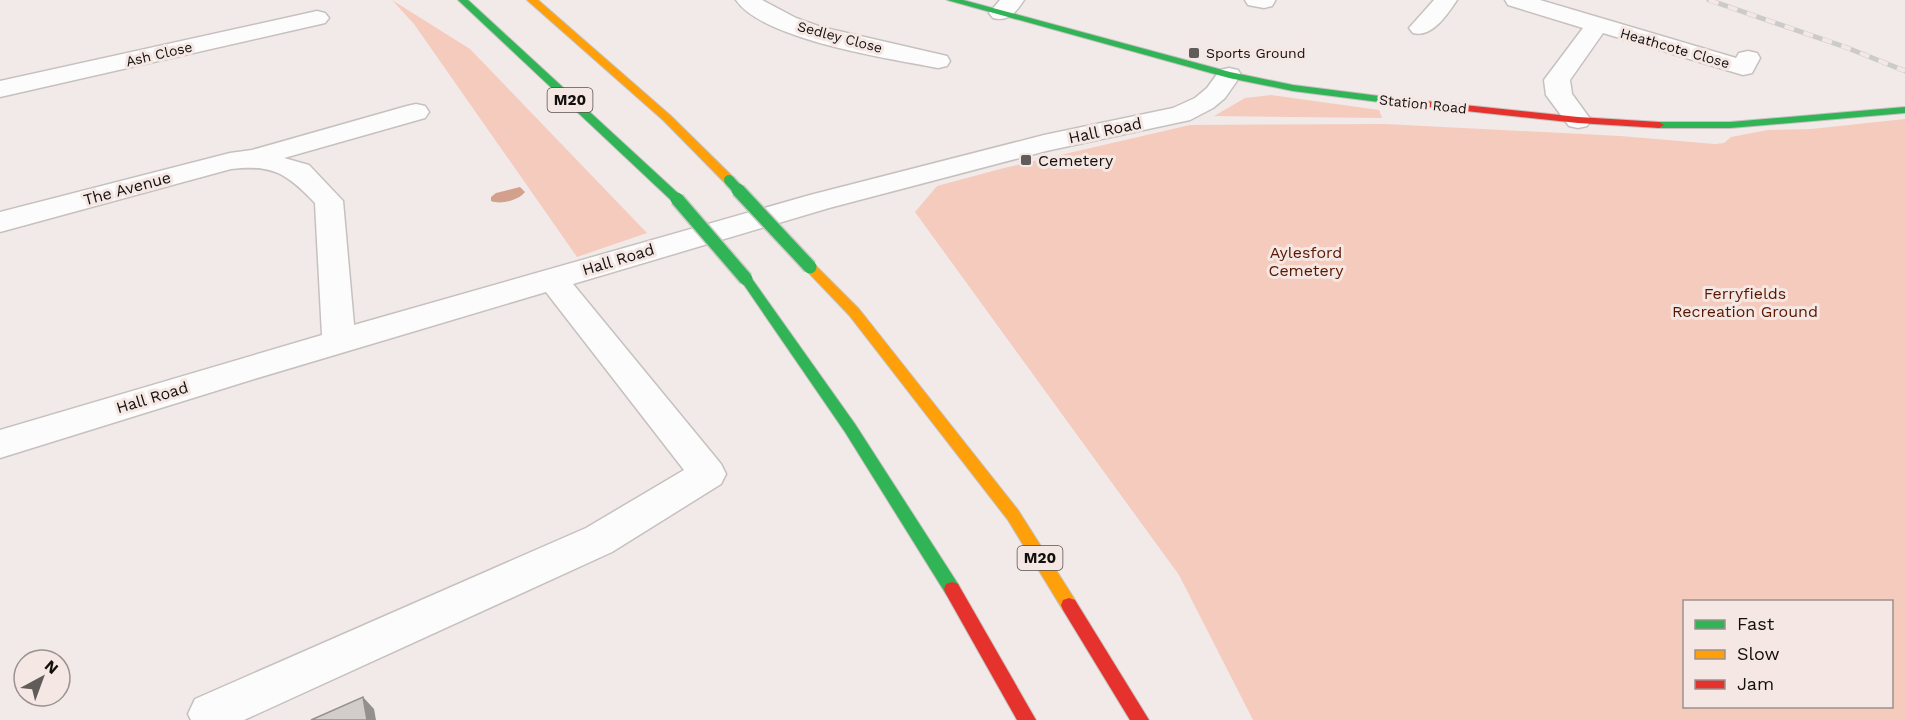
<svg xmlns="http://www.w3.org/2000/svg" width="1905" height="720" font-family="'Work Sans',sans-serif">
	<rect width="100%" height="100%" fill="#f1eae8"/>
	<!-- green -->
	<path fill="#f5cbbd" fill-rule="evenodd" d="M 392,0 L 470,49 L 647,233 L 577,257 L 414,24 Z
		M 1271,95 L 1379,110 L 1382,118 L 1214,116 L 1245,98 Z
		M 1905,119 L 1905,720 L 1253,720 L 1179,575 L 915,212 L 937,186 L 1004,168 L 1190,125 L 1385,124 L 1620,136 L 1715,144 L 1724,143 L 1731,137 L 1768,130 L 1811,129 ZM 1684,602 L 1892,602 L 1892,706 L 1684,706 Z"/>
	<!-- water -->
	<path fill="#d4a08e" d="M 520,187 L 525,192 C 519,200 501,205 491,201 L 491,197 L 496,193 Z"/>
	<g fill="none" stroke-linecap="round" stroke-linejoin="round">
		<defs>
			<path id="street" d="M 736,0 L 762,0 L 796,18 L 821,27 L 947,56 L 950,61 L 947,66 L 938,68 C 891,59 763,40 736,0 Z
				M 1000,0 L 1024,0 C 1016,12 1009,22 993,18 L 989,13 Z
				M 1245,0 L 1275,0 L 1275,1 L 1272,6 L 1264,8 L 1248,5 Z
				M 1434,0 L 1457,0 C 1447,15 1432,38 1413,33 L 1409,28 Z
				M 1505,0 L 1540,0 L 1736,58 L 1739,53 L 1748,51 L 1757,53 L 1760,58 L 1752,73 L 1743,75 L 1603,33 L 1570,80 L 1572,94 L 1591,120 L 1587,126 L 1578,128 L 1569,126 L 1546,95 L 1544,80 L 1583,28 L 1508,5 Z
				M 317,11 L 325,13 L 329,18 L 325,23 L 0,97 L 0,81 Z
				M 1229,68 L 1238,70 L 1241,75 L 1225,98 L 1213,108 L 1190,120 L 1046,151 L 829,208 L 573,284 L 721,464 L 726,474 L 721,484 L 612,552 L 244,720 L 191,720 L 188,714 L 195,699 L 586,528 L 684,470 L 546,292 L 251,380 L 0,458 L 0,430 L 322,335 L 315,203 C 287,174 273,164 231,169 L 0,232 L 0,212 L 230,153 L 252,150 L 407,106 L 416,104 L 425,106 L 429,112 L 425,118 L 284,158 L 309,165 L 343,201 L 354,325 L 810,195 L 1044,135 L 1173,108 L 1195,98 L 1207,88 L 1220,70 Z"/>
			<path id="fast" d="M 458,0 L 468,0 L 681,196 L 683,199 L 681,202 L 673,202 Z
				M 947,0 L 963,0 L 1230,72 L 1293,85 L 1387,97 L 1392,100 L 1387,103 L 1293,91 L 1229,78 Z
				M 1905,107 L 1905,113 L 1730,128 L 1659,128 L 1654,125 L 1659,122 L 1730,122 Z
				M 746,275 L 750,276 L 855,424 L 958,584 L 960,589 L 958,594 L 952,596 L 946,594 L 845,432 L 742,282 L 740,279 L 742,276 Z"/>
			<path id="slow" d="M 527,0 L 538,0 L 671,116 L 733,177 L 733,183 L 725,183 L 663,120 Z
				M 810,263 L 814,264 L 859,309 L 1018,510 L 1075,600 L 1077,605 L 1075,610 L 1069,612 L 1063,610 L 1008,520 L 849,315 L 806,270 L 804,267 L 806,264 Z"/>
			<path id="jam" d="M 1387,97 L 1578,117 L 1659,122 L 1664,125 L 1659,128 L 1578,123 L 1383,102 L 1383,98 Z
				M 952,582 L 958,584 L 1036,720 L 1017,720 L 946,594 L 944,589 L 946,584 Z
				M 1069,598 L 1075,600 L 1149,720 L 1130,720 L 1063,610 L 1061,605 L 1063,600 Z"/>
		</defs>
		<!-- street casing -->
		<use href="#street" stroke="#c6c1bf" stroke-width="3"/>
		<!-- fast casing -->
		<use href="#fast" stroke="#c6c1bf" stroke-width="2"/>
		<!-- slow casing -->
		<use href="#slow" stroke="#c6c1bf" stroke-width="2"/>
		<!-- jam casing -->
		<use href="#jam" stroke="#c6c1bf" stroke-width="2"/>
		<!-- street -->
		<use href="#street" fill="#fdfcfc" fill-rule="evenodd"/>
		<!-- fast -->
		<use href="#fast" fill="#30b455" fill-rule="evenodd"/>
		<!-- slow -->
		<use href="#slow" fill="#ff9f0a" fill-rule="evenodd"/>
		<!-- jam -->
		<use href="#jam" fill="#e5322d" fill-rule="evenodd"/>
		<defs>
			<path id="rail" d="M 1709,0 L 1845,47 L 1905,71"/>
		</defs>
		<!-- rail casing -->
		<use href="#rail" stroke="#cccbca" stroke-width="5"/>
		<!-- rail -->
		<use href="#rail" stroke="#f5e8e4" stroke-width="4" stroke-dasharray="10" stroke-linecap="butt"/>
		<defs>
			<path id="fast-bridge-far1" d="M 729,180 L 740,192"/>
			<path id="fast-bridge" d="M 738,190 L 810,267
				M 677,199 L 746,279"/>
		</defs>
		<!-- fast-bridge-far1 casing -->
		<use href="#fast-bridge-far1" stroke="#cbc8c7" stroke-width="13" stroke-linecap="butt"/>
		<!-- fast-bridge casing -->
		<use href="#fast-bridge" stroke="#cbc8c7" stroke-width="16" stroke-linecap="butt"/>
		<!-- fast-bridge-far1 -->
		<use href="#fast-bridge-far1" stroke="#30b455" stroke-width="10"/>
		<!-- fast-bridge -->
		<use href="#fast-bridge" stroke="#30b455" stroke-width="13"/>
	</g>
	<!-- shaded-wall -->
	<path fill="#93908e" d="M 363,697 L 374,709 L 376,720 L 367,720 Z"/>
	<!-- building -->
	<path fill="#d2cdcb" stroke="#93908e" stroke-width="1.5" d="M 363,697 L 367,720 L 311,720 Z"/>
	<!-- markers -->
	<g fill="#615c5a" stroke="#f5e8e4" stroke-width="2">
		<rect x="1188" y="47" width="12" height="12" rx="3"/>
		<rect x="1020" y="154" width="12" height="12" rx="3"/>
	</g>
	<g text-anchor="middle" stroke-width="6" stroke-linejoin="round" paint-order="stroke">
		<!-- far-street labels -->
		<g font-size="14" fill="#130f0d" stroke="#f5e8e4">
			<text transform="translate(840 37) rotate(15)" y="5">Sedley Close</text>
			<text transform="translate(1675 48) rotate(16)" y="5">Heathcote Close</text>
			<text transform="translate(159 54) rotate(-13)" y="5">Ash Close</text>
			<text transform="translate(1423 104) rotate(6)" y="5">Station Road</text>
		</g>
		<!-- far-poi labels -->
		<g font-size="14" fill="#130f0d" stroke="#f5e8e4" text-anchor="start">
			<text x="1206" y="58">Sports Ground</text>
		</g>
		<!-- shield labels -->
		<g fill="#f5e8e4" stroke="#57504e" stroke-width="1.5">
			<rect x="547.5" y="88" width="45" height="24" rx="4.5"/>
			<rect x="1017.5" y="546" width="45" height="24" rx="4.5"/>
		</g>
		<g font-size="15" font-weight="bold" fill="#130f0d">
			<text x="570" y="105">M20</text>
			<text x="1040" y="563">M20</text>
		</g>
		<!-- street labels -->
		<g font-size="16" fill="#130f0d" stroke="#f5e8e4">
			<text transform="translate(1105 130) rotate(-12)" y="6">Hall Road</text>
			<text transform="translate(127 188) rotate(-15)" y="6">The Avenue</text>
			<text transform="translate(618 259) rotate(-17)" y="6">Hall Road</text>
			<text transform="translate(152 397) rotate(-17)" y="6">Hall Road</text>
		</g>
		<!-- poi labels -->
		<g font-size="16" fill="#130f0d" stroke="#f5e8e4" text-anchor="start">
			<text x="1038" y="166">Cemetery</text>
		</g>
		<!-- park labels -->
		<g font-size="16" fill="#591700" stroke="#f5e8e4">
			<text x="1306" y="258">Aylesford<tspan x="1306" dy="18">Cemetery</tspan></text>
			<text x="1745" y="299">Ferryfields<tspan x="1745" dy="18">Recreation Ground</tspan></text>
		</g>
	</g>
	<!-- legend -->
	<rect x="1683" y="600" width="210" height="108" fill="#f5e8e4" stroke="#9b918e" stroke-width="1.5"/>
	<rect x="1695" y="620" width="30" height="9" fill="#30b455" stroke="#9b918e" stroke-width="1.5"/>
	<text x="1737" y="630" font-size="18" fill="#130f0d">Fast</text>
	<rect x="1695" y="650" width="30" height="9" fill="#ff9f0a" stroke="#9b918e" stroke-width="1.5"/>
	<text x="1737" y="660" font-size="18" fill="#130f0d">Slow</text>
	<rect x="1695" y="680" width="30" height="9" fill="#e5322d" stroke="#9b918e" stroke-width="1.5"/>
	<text x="1737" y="690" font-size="18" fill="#130f0d">Jam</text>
	<!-- north arrow -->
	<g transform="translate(42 678) rotate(41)"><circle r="28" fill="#f5e8e4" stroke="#9b918e" stroke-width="1.5"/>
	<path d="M0-4.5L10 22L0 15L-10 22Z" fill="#615c5a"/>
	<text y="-9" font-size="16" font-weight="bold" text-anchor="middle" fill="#130f0d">N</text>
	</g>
</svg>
